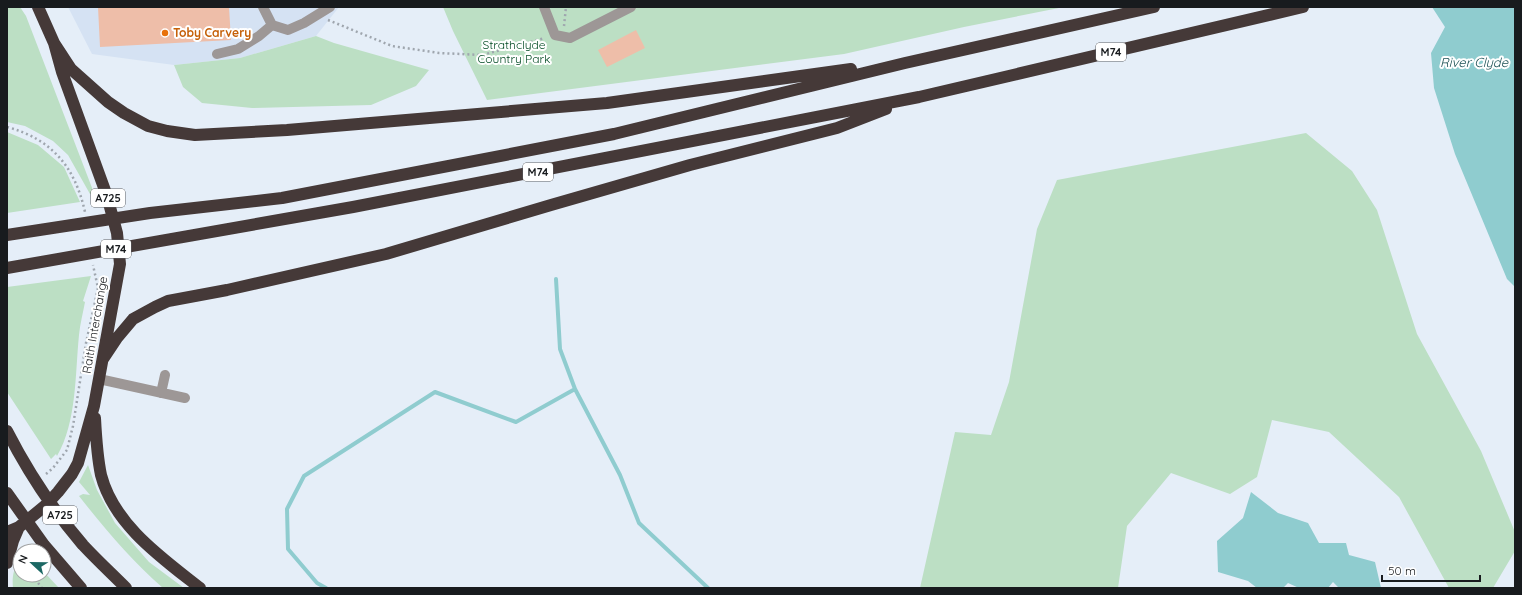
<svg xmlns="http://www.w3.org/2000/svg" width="1522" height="595" font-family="Quicksand,sans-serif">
	<rect width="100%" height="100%" fill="#e5eef8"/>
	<!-- built -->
	<path fill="#d5e2f3" d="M 68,7 L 339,7 L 316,36 L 240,58 L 174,65 L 92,54 Z"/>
	<!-- green -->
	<path fill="#bcdfc4" d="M 7,7 L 20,7 L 26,16 L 94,193 L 90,194 L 68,155 L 53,141 L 25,126 L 7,122 Z
		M 443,7 L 1064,7 L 964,27 L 844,54 L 487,100 L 453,31 Z
		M 316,36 L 334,43 L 429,70 L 416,86 L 371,105 L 252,108 L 202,103 L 183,87 L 174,65 L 240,58 Z
		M 7,132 L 38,145 L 64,167 L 80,202 L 7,213 Z
		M 1306,133 L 1352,171 L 1377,210 L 1417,334 L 1481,451 L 1515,532 L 1515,551 L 1493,588 L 1449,588 L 1399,497 L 1329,432 L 1272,420 L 1257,477 L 1230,494 L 1171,473 L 1127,526 L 1118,588 L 920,588 L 955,432 L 991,435 L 1009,382 L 1037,229 L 1057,180 Z
		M 91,276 L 83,301 L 85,302 C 83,313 80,324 79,335 C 75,374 77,422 57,456 L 56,454 L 51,459 L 7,392 L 7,287 Z
		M 88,465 L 97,490 L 115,523 L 149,562 L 184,588 L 163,588 C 132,561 104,528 79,496 L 83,494 L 90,495 L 79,482 Z
		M 20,561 L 20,575 L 44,575 L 44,572 L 59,588 L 13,588 C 12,579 13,567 20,561 Z"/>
	<!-- water -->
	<path fill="#8fcccf" d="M 1432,7 L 1515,7 L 1515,287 L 1507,279 L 1455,154 L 1434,88 L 1431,53 L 1445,27 Z
		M 1251,492 L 1278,513 L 1308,523 L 1319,543 L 1346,543 L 1349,555 L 1375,562 L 1381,588 L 1339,588 L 1333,582 L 1328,588 L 1299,588 L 1288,583 L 1283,588 L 1257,588 L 1248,581 L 1218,572 L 1217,541 L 1243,518 Z"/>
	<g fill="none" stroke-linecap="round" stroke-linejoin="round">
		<!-- stream -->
		<path stroke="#8fcccf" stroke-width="4" d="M 556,279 L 560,349 L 575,389 L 620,475 L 639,523 L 708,588
			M 326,588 L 317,583 L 288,549 L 287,509 L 304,476 L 435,392 L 516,422 L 575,389"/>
	</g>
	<!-- building -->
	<path fill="#eebea9" d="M 98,7 L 229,7 L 231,40 L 100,47 Z
		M 636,30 L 645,48 L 607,67 L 598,50 Z"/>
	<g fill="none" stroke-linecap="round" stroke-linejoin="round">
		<!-- path -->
		<path stroke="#9fa6ae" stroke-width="2.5" stroke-dasharray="2 3" stroke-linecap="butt" d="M 328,20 L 392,46 L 439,53 L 482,55 L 545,38
			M 564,26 L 566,7
			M 7,127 C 52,139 75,167 85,212
			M 46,474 L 53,468 L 67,450 L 73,426 L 86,343 L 98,288 L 93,265
			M 32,575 L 42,588"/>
		<!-- minor -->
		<path stroke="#9d9796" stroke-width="10" d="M 263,7 L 272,25 L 288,30 L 304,23 L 330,7
			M 544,7 L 555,35 L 570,38 L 631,7
			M 217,54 L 238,49 L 259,36 L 272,25
			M 99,379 L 185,398
			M 161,393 L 165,375"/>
		<!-- highway -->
		<path stroke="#453938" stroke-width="12" d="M 54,43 L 71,69 L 108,102 L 124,113 L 148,126 L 167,131 L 195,135 L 287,130 L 607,103 L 851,69
			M 7,235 L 150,213 L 282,198 L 614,134 L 905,63 L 1154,7
			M 7,268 L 353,207 L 919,97 L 1303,7
			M 103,359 L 117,338 L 133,319 L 155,307 L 168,301 L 227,290 L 386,254 L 551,205 L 690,165 L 837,128 L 886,109
			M 95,418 C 96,437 97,456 101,475 C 114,525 162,558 200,588
			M 7,431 C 28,472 53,510 83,545 C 97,560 112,574 126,588
			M 7,493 L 44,545 L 81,588
			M 7,532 L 19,527 L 46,505 L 58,492 L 72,474 L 78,463 L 94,406 L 120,264 L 117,233 L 107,196 L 62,72 L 54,43 L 38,7
			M 7,563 L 13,541 L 19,527"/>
	</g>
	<!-- markers -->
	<circle fill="#e8710a" stroke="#fff" stroke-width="1.5" cx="165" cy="33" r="4"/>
	<g text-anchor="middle" stroke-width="4" stroke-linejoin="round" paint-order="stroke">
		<!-- shield labels -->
		<g fill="#fff" stroke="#5d5f62" stroke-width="1">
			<rect x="1096" y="43" width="30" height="18" rx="3"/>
			<rect x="523" y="163" width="30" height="18" rx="3"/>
			<rect x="91" y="189" width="34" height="18" rx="3"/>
			<rect x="101" y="240" width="30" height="18" rx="3"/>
			<rect x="43" y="506" width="34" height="18" rx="3"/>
		</g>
		<g font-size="11" font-weight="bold" fill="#181b1e">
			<text x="1111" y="56">M74</text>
			<text x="538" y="176">M74</text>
			<text x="108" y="202">A725</text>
			<text x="116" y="253">M74</text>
			<text x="60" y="519">A725</text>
		</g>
		<!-- food labels -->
		<g font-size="12" font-weight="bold" fill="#c56008" stroke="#fff" text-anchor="start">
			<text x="173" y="37">Toby Carvery</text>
		</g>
		<!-- park labels -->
		<g font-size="12" fill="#024a23" stroke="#fff">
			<text x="514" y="49">Strathclyde<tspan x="514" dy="14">Country Park</tspan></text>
		</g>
		<!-- street labels -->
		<g font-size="12" fill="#181b1e" stroke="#fff">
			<text transform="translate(95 325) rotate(-80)" y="4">Raith Interchange</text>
		</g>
		<!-- water labels -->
		<g font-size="13" font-style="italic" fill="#1b5054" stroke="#fff">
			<text x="1474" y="67">River Clyde</text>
		</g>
	</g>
	<!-- border -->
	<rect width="1522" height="595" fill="none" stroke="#181b1e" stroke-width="16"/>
	<!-- north arrow -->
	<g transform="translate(32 563) rotate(292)"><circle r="19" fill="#ffffff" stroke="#a3a4a5"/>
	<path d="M0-3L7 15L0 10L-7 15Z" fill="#1c6864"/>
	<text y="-6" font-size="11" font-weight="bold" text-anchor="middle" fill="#181b1e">N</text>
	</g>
	<!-- scale -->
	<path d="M1382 575v6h98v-6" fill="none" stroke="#181b1e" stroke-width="2"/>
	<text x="1388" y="575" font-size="12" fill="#181b1e" stroke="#ffffff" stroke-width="3" paint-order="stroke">50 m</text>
</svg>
